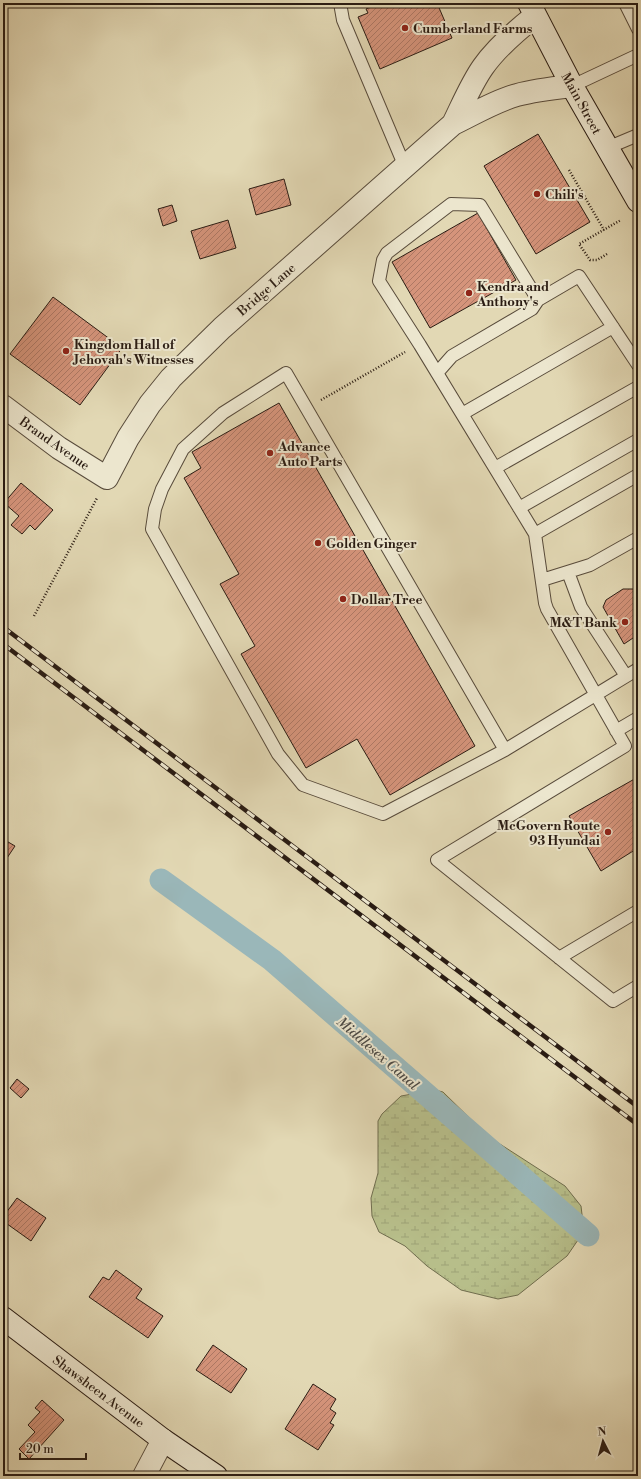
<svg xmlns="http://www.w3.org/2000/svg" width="641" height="1479" font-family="'Libre Bodoni',serif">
	<defs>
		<pattern id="wetland-marsh" width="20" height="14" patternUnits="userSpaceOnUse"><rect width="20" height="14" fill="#b7be8a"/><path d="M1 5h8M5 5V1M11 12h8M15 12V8" fill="none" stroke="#9ea376"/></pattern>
		<pattern id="building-hatch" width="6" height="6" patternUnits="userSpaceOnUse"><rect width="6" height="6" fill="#d5947b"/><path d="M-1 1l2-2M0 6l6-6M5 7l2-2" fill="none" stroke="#ad7864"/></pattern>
	</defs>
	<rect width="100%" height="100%" fill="#e2d8b4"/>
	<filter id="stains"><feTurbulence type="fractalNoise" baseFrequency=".005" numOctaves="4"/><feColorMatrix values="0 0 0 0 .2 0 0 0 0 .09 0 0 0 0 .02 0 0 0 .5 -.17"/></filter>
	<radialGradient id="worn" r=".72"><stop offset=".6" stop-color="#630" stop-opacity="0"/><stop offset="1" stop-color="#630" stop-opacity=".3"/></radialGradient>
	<!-- wetland -->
	<path fill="url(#wetland-marsh)" stroke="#706d4e" d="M 435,1090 L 443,1092 L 489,1137 L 565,1186 L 581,1206 L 583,1223 L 578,1240 L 567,1256 L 518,1295 L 498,1299 L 461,1290 L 427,1266 L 405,1246 L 379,1232 L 372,1216 L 371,1198 L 378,1173 L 378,1121 L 382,1114 L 401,1096 Z"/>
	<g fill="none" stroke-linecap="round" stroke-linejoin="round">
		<!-- canal -->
		<path stroke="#9ab7b9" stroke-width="23" d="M 161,880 L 272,960 L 588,1235"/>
	</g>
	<!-- building -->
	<path fill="url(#building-hatch)" stroke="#2a1c13" d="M 380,3 L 437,3 L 452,38 L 380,69 L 358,17 L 368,13 L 366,9 Z
		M 538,134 L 590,222 L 536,254 L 484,166 Z
		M 284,179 L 291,205 L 256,215 L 249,189 Z
		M 172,205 L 177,221 L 163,226 L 158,209 Z
		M 478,213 L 516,280 L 430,328 L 392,262 Z
		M 228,220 L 236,248 L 200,259 L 191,231 Z
		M 53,297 L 122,348 L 80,405 L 10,354 Z
		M 279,403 L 475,746 L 390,795 L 357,739 L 306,768 L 241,654 L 255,646 L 220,584 L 239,574 L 184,478 L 201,468 L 192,452 Z
		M 21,483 L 53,510 L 35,530 L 30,525 L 22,534 L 11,525 L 19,516 L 4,503 Z
		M 623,589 L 638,589 L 638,641 L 633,638 L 624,644 L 603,607 L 606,600 Z
		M 638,777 L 638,848 L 601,871 L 569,816 Z
		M 3,839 L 15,846 L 3,864 Z
		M 17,1079 L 29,1089 L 21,1098 L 10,1088 Z
		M 17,1198 L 46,1218 L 31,1241 L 3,1221 L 3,1217 Z
		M 116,1270 L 142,1289 L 136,1298 L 163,1316 L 148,1338 L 89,1297 L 103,1277 L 109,1280 Z
		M 213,1345 L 247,1369 L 231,1393 L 196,1370 Z
		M 313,1384 L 336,1399 L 330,1409 L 336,1413 L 330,1423 L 334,1425 L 318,1450 L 285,1429 Z
		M 42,1400 L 64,1420 L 29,1459 L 19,1449 L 35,1432 L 28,1425 L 40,1412 L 35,1408 Z"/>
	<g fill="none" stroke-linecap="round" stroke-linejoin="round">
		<defs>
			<path id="lane" d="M 340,3 L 343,20 L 405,167
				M 625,3 L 638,29
				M 572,86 L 638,55
				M 607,148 L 638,135
				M 538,300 L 480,205 L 451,204 L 387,253 L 383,260 L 379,281 L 420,345 L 535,534 L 545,603 L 547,609 L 625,746 L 437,860 L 613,1001 L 638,986
				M 437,373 L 452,356 L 532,309 L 538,300 L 579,276 L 638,365
				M 462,414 L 613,327
				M 495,468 L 638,387
				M 519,508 L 638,440
				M 535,534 L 638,475
				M 568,572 L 581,607 L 626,676
				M 542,580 L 590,565 L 638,538
				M 616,731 L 638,718
				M 505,750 L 286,373 L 223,413 L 183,449 L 162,489 L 155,509 L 152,529 L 278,754 L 303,785 L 383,814 L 505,750 L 638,669
				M 559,958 L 638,911"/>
			<path id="street" d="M 453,124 C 462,106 471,84 483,67 C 497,47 516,31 535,16
				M 3,406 L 59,448 L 107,478 L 128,438 L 150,404 L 171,378 L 222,328 L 453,124 C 474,114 495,101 517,95 C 535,90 554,88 572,86
				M 144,1476 L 163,1440"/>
			<path id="secondary" d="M 529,3 L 572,86 L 638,201
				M 3,1318 L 163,1440 L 216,1476"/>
		</defs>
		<!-- lane casing -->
		<use href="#lane" stroke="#584b3b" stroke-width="14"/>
		<!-- street casing -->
		<use href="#street" stroke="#584b3b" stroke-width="24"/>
		<!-- secondary casing -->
		<use href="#secondary" stroke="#2a1c13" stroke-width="24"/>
		<!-- path -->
		<path stroke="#2a1c13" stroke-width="2.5" stroke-dasharray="1 2" stroke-linecap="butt" d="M 569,170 L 604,230
			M 607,254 L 597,260 L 590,260 L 579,244 L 621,220
			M 321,400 L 405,352
			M 34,616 L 97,498"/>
		<!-- lane -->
		<use href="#lane" stroke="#ece6ce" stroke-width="12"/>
		<!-- street -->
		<use href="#street" stroke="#ece6ce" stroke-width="22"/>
		<!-- secondary -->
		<use href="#secondary" stroke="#ece6ce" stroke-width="22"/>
		<defs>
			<path id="rail" d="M 3,627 L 638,1107
				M 3,644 L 638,1125"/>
		</defs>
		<!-- rail casing -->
		<use href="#rail" stroke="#2a1c13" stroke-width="4.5"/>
		<!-- rail -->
		<use href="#rail" stroke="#ece6ce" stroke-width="3" stroke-dasharray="9" stroke-linecap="butt"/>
	</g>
	<!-- markers -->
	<g fill="#8f2418" stroke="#ece6ce" stroke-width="1.5">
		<circle cx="405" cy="28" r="4"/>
		<circle cx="537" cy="194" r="4"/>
		<circle cx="469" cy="293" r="4"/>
		<circle cx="66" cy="351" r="4"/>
		<circle cx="270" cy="453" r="4"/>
		<circle cx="318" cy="543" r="4"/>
		<circle cx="343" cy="599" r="4"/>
		<circle cx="625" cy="622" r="4"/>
		<circle cx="608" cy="832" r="4"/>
	</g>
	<g text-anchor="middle" stroke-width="4" stroke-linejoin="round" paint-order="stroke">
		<!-- poi labels -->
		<g font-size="13" font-weight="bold" fill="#2a1c13" stroke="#ece6ce" text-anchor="start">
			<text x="413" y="33">Cumberland Farms</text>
			<text x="545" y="199">Chili's</text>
			<text x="477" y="291">Kendra and<tspan x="477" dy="15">Anthony's</tspan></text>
			<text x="74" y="349">Kingdom Hall of<tspan x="74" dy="15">Jehovah's Witnesses</tspan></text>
			<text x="278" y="451">Advance<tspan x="278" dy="15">Auto Parts</tspan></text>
			<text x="326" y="548">Golden Ginger</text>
			<text x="351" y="604">Dollar Tree</text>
			<text x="617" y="627" text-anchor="end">M&amp;T Bank</text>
			<text x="600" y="830" text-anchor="end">McGovern Route<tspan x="600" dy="15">93 Hyundai</tspan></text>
		</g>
		<!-- street labels -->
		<g font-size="13" fill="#2a1c13" stroke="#ece6ce">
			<text transform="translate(582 103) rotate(61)" y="5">Main Street</text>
			<text transform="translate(266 289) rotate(-41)" y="5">Bridge Lane</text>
			<text transform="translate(55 443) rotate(35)" y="5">Brand Avenue</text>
			<text transform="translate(99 1391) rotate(37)" y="5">Shawsheen Avenue</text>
		</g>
		<!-- water labels -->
		<g font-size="14" font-style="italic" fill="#4c4a45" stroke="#ece6ce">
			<text transform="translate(378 1053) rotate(41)" y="5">Middlesex Canal</text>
		</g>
	</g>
	<!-- margin -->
	<rect width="641" height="1479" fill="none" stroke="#e2d8b4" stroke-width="16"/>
	<rect x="4" y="4" width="633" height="1471" fill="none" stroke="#2a1c13" stroke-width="2"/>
	<rect x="8" y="8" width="625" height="1463" fill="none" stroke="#2a1c13"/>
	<!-- north arrow -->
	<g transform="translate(603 1441) rotate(354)" stroke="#ece6ce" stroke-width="3" paint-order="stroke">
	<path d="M0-3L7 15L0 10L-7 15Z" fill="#2a1c13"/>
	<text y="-6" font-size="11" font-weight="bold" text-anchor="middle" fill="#2a1c13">N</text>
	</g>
	<!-- scale -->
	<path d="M20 1453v6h66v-6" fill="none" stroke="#2a1c13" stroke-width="2"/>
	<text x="26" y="1453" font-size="12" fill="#2a1c13" stroke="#ece6ce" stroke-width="3" paint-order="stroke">20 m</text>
	<rect width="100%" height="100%" filter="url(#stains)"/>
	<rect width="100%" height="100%" fill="url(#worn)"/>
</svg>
